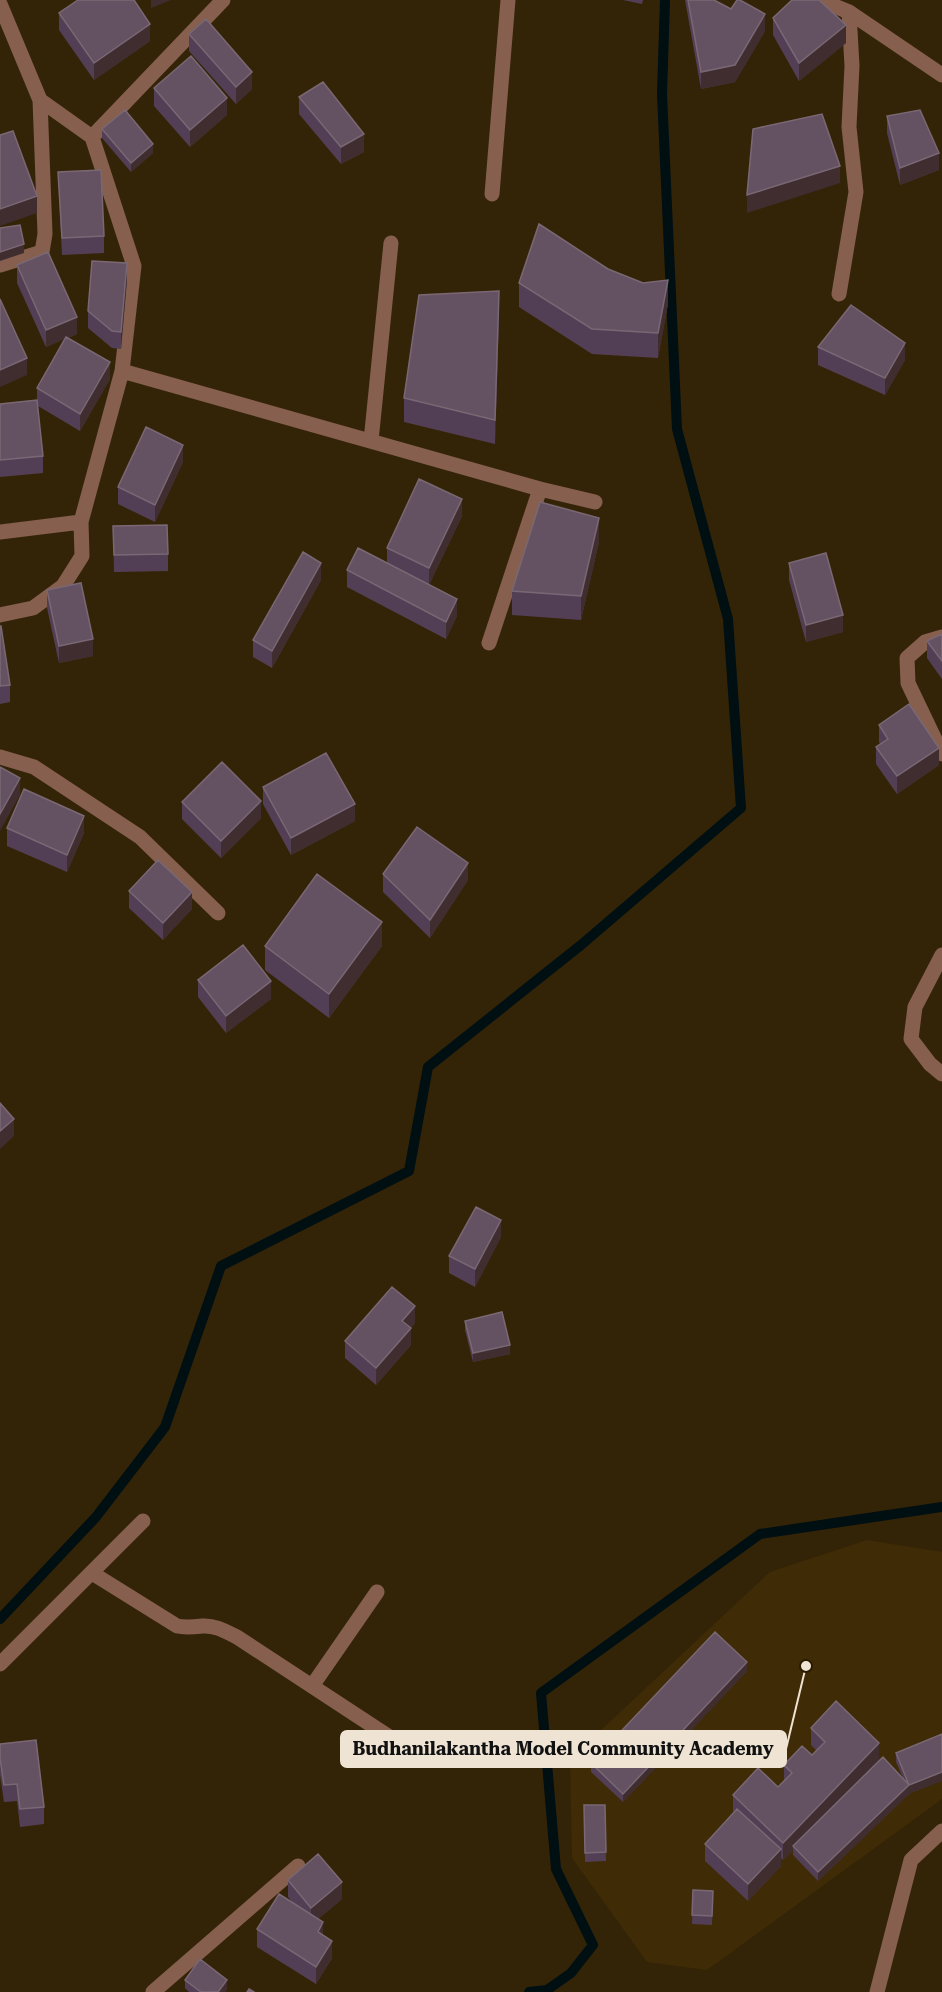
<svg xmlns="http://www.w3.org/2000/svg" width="942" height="1992" font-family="'Roboto Serif',serif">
	<rect width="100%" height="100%" fill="#342407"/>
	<!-- built -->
	<path fill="#3f2b05" d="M 867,1540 L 942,1552 L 942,1799 L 707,1970 L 647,1962 L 572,1858 L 570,1759 L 770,1572 Z"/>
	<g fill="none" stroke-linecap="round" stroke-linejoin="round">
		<!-- stream -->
		<path stroke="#000f12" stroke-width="10" d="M 0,1619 L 96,1517 L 165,1427 L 221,1266 L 409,1171 L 428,1067 L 581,945 L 741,808 L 728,619 L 677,429 L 662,94 L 665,0
			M 529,1992 L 547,1990 L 571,1973 L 593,1945 L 556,1869 L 541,1693 L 760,1534 L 942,1507"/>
		<!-- street -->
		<path stroke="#865f4e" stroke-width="15" d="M 820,0 L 849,12 L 942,75
			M 0,4 L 40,100 L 92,137
			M 492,194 L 508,0
			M 0,265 L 42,252 L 45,234 L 40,100
			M 839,294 L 856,192 L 849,127 L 852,66 L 849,12
			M 122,371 L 540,489 L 595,502
			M 371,441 L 391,243
			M 0,532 L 81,522
			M 0,615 L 33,608 L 63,586 L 82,556 L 81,522 L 122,371 L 134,266 L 92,137 L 223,0
			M 942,637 L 925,642 L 907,658 L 908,683 L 942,754
			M 489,643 L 540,489
			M 0,757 L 34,767 L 140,837 L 218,913
			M 942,955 L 915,1007 L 911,1039 L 930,1064 L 942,1074
			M 92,1573 L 177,1626 C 186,1628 193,1627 202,1626 C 215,1625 225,1631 237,1637 L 388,1736
			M 0,1664 L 143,1521
			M 312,1686 L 377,1592
			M 153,1992 L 298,1866
			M 877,1992 L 911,1860 L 942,1831"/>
	</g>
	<!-- wall -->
	<path fill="#533f55" d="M 623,0 L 643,0 L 642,4 Z
		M 685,0 L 714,0 L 765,31 L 735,82 L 701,89 Z
		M 59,13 L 150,41 L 94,80 L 59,30 Z
		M 773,18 L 846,43 L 799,81 L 773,35 Z
		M 189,34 L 252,89 L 236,104 L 189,51 Z
		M 154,88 L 227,115 L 190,147 L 154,106 Z
		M 299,97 L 364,152 L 341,164 L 299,114 Z
		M 887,116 L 939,170 L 900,185 L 887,133 Z
		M 102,129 L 153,153 L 131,172 L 102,138 Z
		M 58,172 L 104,236 L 104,253 L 62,255 Z
		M 17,265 L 77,334 L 68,338 L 110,379 L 80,431 L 38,406 L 43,456 L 43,473 L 0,477 L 0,404 L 37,400 L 37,388 L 64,339 L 46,347 L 17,283 Z
		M 608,269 L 668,304 L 658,358 L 592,354 L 519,307 L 519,283 Z
		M 127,280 L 121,349 L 112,348 L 88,328 L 88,311 Z
		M 499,315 L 495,444 L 404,422 L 404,398 Z
		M 818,347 L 905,360 L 885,395 L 818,365 Z
		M 183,462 L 155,522 L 118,504 L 118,487 Z
		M 462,516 L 429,585 L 457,616 L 446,639 L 347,587 L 347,570 L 387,563 L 387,548 Z
		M 113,526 L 168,554 L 168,571 L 114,572 Z
		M 599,542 L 581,620 L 512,615 L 512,591 Z
		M 789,563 L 843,632 L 806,642 L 789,580 Z
		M 321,580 L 272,668 L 253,657 L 253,640 Z
		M 47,590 L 93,656 L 59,663 L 47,608 Z
		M 0,626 L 10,685 L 10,702 L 0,704 Z
		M 942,634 L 942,679 L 927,658 L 927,641 Z
		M 879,725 L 939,765 L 897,794 L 876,764 L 876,747 L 880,744 L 879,742 Z
		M 263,787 L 355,821 L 291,855 L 263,804 Z
		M 182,802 L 261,818 L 221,858 L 182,819 Z
		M 7,828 L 84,833 L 67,872 L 7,846 Z
		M 383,874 L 468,880 L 430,938 L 383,892 Z
		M 129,891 L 192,909 L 163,940 L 129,908 Z
		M 265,946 L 382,946 L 329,1018 L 265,970 Z
		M 198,980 L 271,999 L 226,1033 L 198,997 Z
		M 501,1237 L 475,1287 L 449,1273 L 449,1256 Z
		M 465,1321 L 510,1354 L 473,1362 L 465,1330 Z
		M 415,1323 L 411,1328 L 411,1345 L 376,1385 L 345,1358 L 345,1341 Z
		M 747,1671 L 623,1802 L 591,1772 L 591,1763 Z
		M 811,1728 L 879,1760 L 860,1780 L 903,1778 L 896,1762 L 896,1753 L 942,1734 L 909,1794 L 818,1881 L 793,1855 L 793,1850 L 783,1860 L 781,1858 L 781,1866 L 748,1901 L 705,1861 L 705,1844 L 734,1813 L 733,1812 L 733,1795 L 778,1787 L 784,1782 L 784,1765 L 812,1755 L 816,1750 L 811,1745 Z
		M 0,1744 L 44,1807 L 44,1824 L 20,1827 L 17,1801 L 4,1802 L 0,1775 Z
		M 584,1805 L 605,1805 L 606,1861 L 585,1862 Z
		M 288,1880 L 342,1899 L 318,1919 L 323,1935 L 332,1958 L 316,1984 L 257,1947 L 257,1929 L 293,1903 L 288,1897 Z
		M 693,1890 L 713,1891 L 712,1925 L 692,1924 Z
		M 185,1980 L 227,1989 L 225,1992 L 189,1992 L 185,1988 Z"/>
	<!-- shaded-wall -->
	<path fill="#3f2d30" d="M 151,0 L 171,0 L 151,8 Z
		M 765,14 L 765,31 L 735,82 L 701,89 L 701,72 Z
		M 150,24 L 150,41 L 94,80 L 94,63 Z
		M 846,25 L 846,43 L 799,81 L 799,63 Z
		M 252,72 L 252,89 L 236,104 L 236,87 Z
		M 227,98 L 227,115 L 190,147 L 190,130 Z
		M 364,134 L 364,152 L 341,164 L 341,147 Z
		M 153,144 L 153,153 L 131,172 L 131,163 Z
		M 939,153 L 939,170 L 900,185 L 900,168 Z
		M 840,166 L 840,183 L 747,213 L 747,195 Z
		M 37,196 L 37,213 L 0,226 L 0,209 Z
		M 24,244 L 24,253 L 0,261 L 0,252 Z
		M 127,263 L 127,280 L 121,349 L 121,332 Z
		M 668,280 L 668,304 L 658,358 L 658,333 Z
		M 499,291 L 499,315 L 495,444 L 495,420 Z
		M 77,317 L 77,334 L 46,347 L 46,330 Z
		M 905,343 L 905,360 L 885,395 L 885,378 Z
		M 27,358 L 27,375 L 0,387 L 0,370 Z
		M 110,362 L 110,379 L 80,431 L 80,414 Z
		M 183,445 L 183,462 L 155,522 L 155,505 Z
		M 462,499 L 462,516 L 429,585 L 429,568 Z
		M 599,518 L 599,542 L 581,620 L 581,596 Z
		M 321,563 L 321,580 L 272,668 L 272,651 Z
		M 457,599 L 457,616 L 446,639 L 446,622 Z
		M 843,615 L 843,632 L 806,642 L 806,625 Z
		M 93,639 L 93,656 L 59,663 L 59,646 Z
		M 939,748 L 939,765 L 897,794 L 897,776 Z
		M 20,778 L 20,795 L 0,831 L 0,814 Z
		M 261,801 L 261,818 L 221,858 L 221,841 Z
		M 355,804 L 355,821 L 291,855 L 291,838 Z
		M 84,816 L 84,833 L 67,872 L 67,855 Z
		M 468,863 L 468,880 L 430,938 L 430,920 Z
		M 192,892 L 192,909 L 163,940 L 163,923 Z
		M 382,922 L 382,946 L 329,1018 L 329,994 Z
		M 271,981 L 271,999 L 226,1033 L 226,1016 Z
		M 14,1119 L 14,1136 L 0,1149 L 0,1131 Z
		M 501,1220 L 501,1237 L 475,1287 L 475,1269 Z
		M 415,1306 L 415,1323 L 411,1328 L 411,1345 L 376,1385 L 376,1368 L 402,1321 Z
		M 510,1345 L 510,1354 L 473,1362 L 473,1353 Z
		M 747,1662 L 747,1671 L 623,1802 L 623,1794 Z
		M 879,1743 L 879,1760 L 794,1848 L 793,1846 L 793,1850 L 783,1860 L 783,1843 Z
		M 942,1772 L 942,1781 L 909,1794 L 818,1881 L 818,1872 L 909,1785 Z
		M 781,1849 L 781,1866 L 748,1901 L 748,1884 Z
		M 342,1882 L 342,1899 L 311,1925 L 311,1908 Z
		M 323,1922 L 323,1939 L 318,1932 Z
		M 332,1941 L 332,1958 L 316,1984 L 316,1967 Z
		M 227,1980 L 227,1989 L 225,1992 L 218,1992 Z"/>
	<!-- building -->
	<path fill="#645162" stroke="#796874" stroke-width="1.5" d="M 78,0 L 134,0 L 150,24 L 94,63 L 59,13 Z
		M 688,0 L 714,0 L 731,9 L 737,0 L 740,0 L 765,14 L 735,65 L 701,72 Z
		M 792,0 L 819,0 L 846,25 L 799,63 L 773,18 Z
		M 206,19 L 252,72 L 236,87 L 189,34 Z
		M 191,56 L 227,98 L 190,130 L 154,88 Z
		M 323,82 L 364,134 L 341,147 L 299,97 Z
		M 125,110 L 153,144 L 131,163 L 102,129 Z
		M 920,110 L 939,153 L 900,168 L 887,116 Z
		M 822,114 L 840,166 L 747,195 L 753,129 Z
		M 13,131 L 37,196 L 0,209 L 0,135 Z
		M 101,170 L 104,236 L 62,238 L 58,172 Z
		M 539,224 L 608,269 L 643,283 L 668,280 L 658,333 L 592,329 L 519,283 Z
		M 20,225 L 24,244 L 0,252 L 0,228 Z
		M 48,252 L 77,317 L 46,330 L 17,265 Z
		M 92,261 L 127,263 L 121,332 L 112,331 L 88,311 Z
		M 499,291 L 495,420 L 404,398 L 419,295 Z
		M 0,299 L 27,358 L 0,370 Z
		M 851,305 L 905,343 L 885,378 L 818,347 Z
		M 66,337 L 110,362 L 80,414 L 37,388 Z
		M 37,400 L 43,456 L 0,460 L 0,404 Z
		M 146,427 L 183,445 L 155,505 L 118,487 Z
		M 419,479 L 462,499 L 429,568 L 387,548 Z
		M 540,502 L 599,518 L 581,596 L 512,591 Z
		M 167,525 L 168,554 L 114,555 L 113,526 Z
		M 358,548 L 457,599 L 446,622 L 347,570 Z
		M 303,552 L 321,563 L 272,651 L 253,640 Z
		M 826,553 L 843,615 L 806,625 L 789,563 Z
		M 81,583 L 93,639 L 59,646 L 47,590 Z
		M 0,626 L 1,626 L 10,685 L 0,686 Z
		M 942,634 L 942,661 L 927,641 Z
		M 909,704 L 939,748 L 897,776 L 876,747 L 888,739 L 879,725 Z
		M 326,753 L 355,804 L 291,838 L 263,787 Z
		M 222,762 L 261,801 L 221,841 L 182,802 Z
		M 0,767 L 20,778 L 0,814 Z
		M 24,789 L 84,816 L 67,855 L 7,828 Z
		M 417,827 L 468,863 L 430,920 L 383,874 Z
		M 158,860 L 192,892 L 163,923 L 129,891 Z
		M 317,874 L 382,922 L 329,994 L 265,946 Z
		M 243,945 L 271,981 L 226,1016 L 198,980 Z
		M 0,1103 L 14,1119 L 0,1131 Z
		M 476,1207 L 501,1220 L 475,1269 L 449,1256 Z
		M 392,1287 L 415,1306 L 402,1321 L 411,1328 L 376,1368 L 345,1341 Z
		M 502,1312 L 510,1345 L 473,1353 L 465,1321 Z
		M 715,1632 L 747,1662 L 623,1794 L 591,1763 Z
		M 836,1701 L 879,1743 L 783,1843 L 733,1795 L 758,1768 L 778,1787 L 792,1773 L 784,1765 L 802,1746 L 812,1755 L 825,1742 L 811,1728 Z
		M 942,1734 L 942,1772 L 909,1785 L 818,1872 L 793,1846 L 883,1757 L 909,1785 L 896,1753 Z
		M 36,1740 L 44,1807 L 20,1809 L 17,1784 L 4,1785 L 0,1758 L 0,1744 Z
		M 584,1805 L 605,1805 L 606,1852 L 585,1853 Z
		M 737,1809 L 781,1849 L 748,1884 L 705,1844 Z
		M 318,1854 L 342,1882 L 311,1908 L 288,1880 Z
		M 693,1890 L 713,1891 L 712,1916 L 692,1915 Z
		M 279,1894 L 323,1922 L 318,1932 L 332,1941 L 316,1967 L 257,1929 Z
		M 200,1959 L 227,1980 L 218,1992 L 201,1992 L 185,1980 Z
		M 249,1989 L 254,1992 L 247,1992 Z"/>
	<!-- callouts -->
	<path fill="none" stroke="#efe4d4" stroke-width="2" d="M806 1666L786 1749"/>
	<circle fill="#efe4d4" stroke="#2a1a00" stroke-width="2" cx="806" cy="1666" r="6"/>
	<rect fill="#efe4d4" stroke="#efe4d4" stroke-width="2" x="341" y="1731" width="445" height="36" rx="6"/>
	<g font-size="18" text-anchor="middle" font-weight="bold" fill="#111">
		<text x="563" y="1755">Budhanilakantha Model Community Academy</text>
	</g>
</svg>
